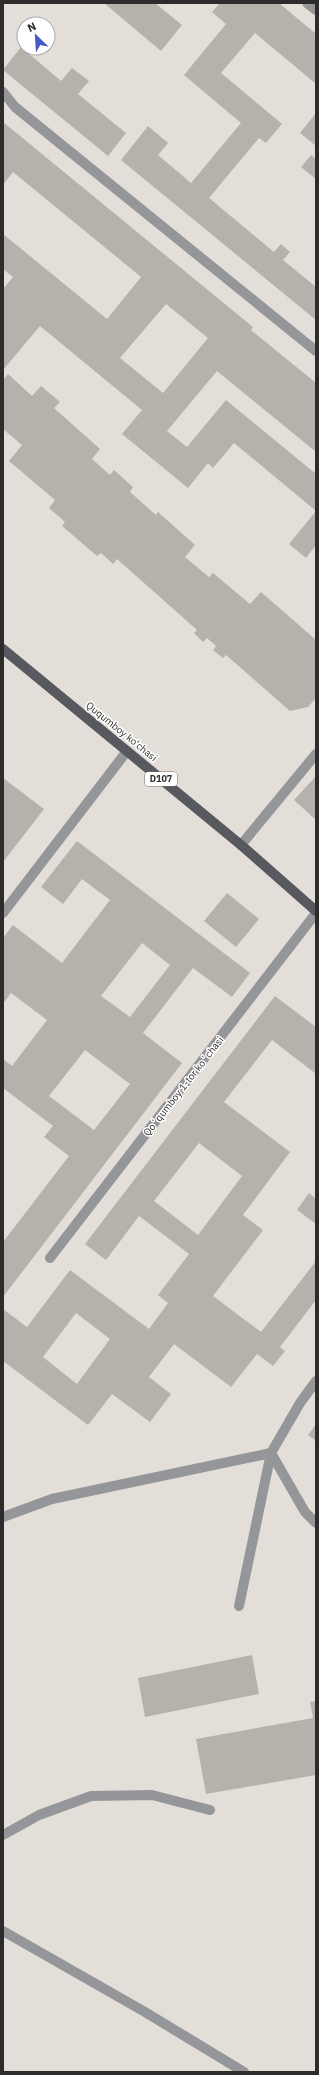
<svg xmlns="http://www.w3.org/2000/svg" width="319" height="2075" font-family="'IBM Plex Sans',sans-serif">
	<rect width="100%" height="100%" fill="#e3dfd8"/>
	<!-- building -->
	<path fill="#b6b2ab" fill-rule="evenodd" d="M 104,3 L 155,3 L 182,25 L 161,51 Z
		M 220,3 L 279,3 L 316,34 L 316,84 L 255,33 L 221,73 L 282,124 L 266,143 L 259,138 L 209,198 L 274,252 L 281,244 L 290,252 L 283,260 L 316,287 L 316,320 L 121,160 L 148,126 L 168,143 L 158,155 L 191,183 L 241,123 L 184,75 L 226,24 L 212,12 Z
		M 21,47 L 61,81 L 72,68 L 89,81 L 78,94 L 126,133 L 108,156 L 3,70 Z
		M 316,113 L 316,146 L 300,133 Z
		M 3,122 L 253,327 L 251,330 L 316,383 L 316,452 L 217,371 L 167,431 L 187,447 L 226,400 L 316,474 L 316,511 L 234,443 L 213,468 L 208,463 L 188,488 L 122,434 L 142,410 L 40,326 L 3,370 L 3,289 L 13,277 L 3,269 L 3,234 L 107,319 L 141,277 L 13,172 L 3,185 ZM 166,304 L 208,338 L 163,393 L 120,358 Z
		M 311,155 L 316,159 L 316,179 L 301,167 Z
		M 8,374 L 32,396 L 41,386 L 60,402 L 54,408 L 100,449 L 92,459 L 110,475 L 114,470 L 133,487 L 130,492 L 156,515 L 158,512 L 195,545 L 185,557 L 209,577 L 213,573 L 250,604 L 261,592 L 316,640 L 316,698 L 308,707 L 290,711 L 226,655 L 223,658 L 213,650 L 216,646 L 207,638 L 203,642 L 194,633 L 197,630 L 117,559 L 113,564 L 101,553 L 97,556 L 62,526 L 65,522 L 49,508 L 55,500 L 9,461 L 22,445 L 3,429 L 3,380 Z
		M 316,511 L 316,545 L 306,558 L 289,544 Z
		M 316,776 L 316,820 L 294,800 Z
		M 3,778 L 44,809 L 3,862 Z
		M 77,841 L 250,973 L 232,997 L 193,968 L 143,1033 L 182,1063 L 3,1297 L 3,1242 L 69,1156 L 44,1137 L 53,1126 L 3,1088 L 3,1059 L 12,1066 L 47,1020 L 11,993 L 3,1004 L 3,938 L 13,925 L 62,963 L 110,900 L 82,879 L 63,904 L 41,887 ZM 142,943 L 170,965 L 130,1017 L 101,996 ZM 85,1050 L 130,1084 L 94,1130 L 49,1096 Z
		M 227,893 L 259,919 L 236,947 L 204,921 Z
		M 275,996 L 316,1027 L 316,1074 L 272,1040 L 224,1102 L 290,1152 L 243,1215 L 263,1230 L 213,1296 L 261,1332 L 316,1261 L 316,1300 L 280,1347 L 285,1351 L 273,1366 L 257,1354 L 231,1387 L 174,1344 L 149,1377 L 171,1394 L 150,1422 L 112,1394 L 88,1425 L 3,1361 L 3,1309 L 27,1327 L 70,1270 L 149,1329 L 168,1303 L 158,1295 L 189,1254 L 139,1216 L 106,1260 L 85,1244 ZM 199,1143 L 242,1176 L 198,1235 L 154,1201 ZM 76,1313 L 110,1339 L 77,1384 L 43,1357 Z
		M 309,1193 L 316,1199 L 316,1224 L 297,1210 Z
		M 316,1424 L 316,1441 L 308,1435 Z
		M 252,1655 L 259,1694 L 145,1717 L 138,1678 Z
		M 316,1701 L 316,1775 L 206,1794 L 196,1739 L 313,1718 L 310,1702 Z"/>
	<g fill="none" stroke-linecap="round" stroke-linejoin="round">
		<!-- minor -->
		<path stroke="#959699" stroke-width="10" d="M 307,3 L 316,10
			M 3,92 L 15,107 L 316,351
			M 241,845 L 316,754
			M 3,913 L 127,751
			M 50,1258 L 316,913
			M 3,1517 L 52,1499 L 271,1453 L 305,1512 L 316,1523
			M 239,1606 L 271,1453 L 300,1403 L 316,1381
			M 3,1835 L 39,1815 L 91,1796 L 152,1795 L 210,1810
			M 3,1931 L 145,2012 L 244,2072"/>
		<!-- major -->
		<path stroke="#57595f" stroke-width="10" d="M 3,649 L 241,845 L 316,911"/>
	</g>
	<g text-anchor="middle" stroke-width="3" stroke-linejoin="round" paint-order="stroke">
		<!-- shield labels -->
		<rect fill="#fff" stroke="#6d6b6a" stroke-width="1" x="145" y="772" width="32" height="14" rx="3"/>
		<g font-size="9" font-weight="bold" fill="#2e2c2a">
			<text x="161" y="782">D107</text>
		</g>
		<!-- street labels -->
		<g font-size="10" fill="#2e2c2a" stroke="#fff">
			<text transform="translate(122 731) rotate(39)" y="4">Ququmboy ko'chasi</text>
			<text transform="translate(183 1086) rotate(-52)" y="4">Qoʻqumboy 1-tor koʼchasi</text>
		</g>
	</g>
	<!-- border -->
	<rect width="319" height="2075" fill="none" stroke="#2e2c2a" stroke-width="8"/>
	<!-- north arrow -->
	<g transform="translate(36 36) rotate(335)"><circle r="19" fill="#ffffff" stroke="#ababaa"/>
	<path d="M0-3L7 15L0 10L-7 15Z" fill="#4259cc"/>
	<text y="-6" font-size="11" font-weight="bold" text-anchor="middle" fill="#2e2c2a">N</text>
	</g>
</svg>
